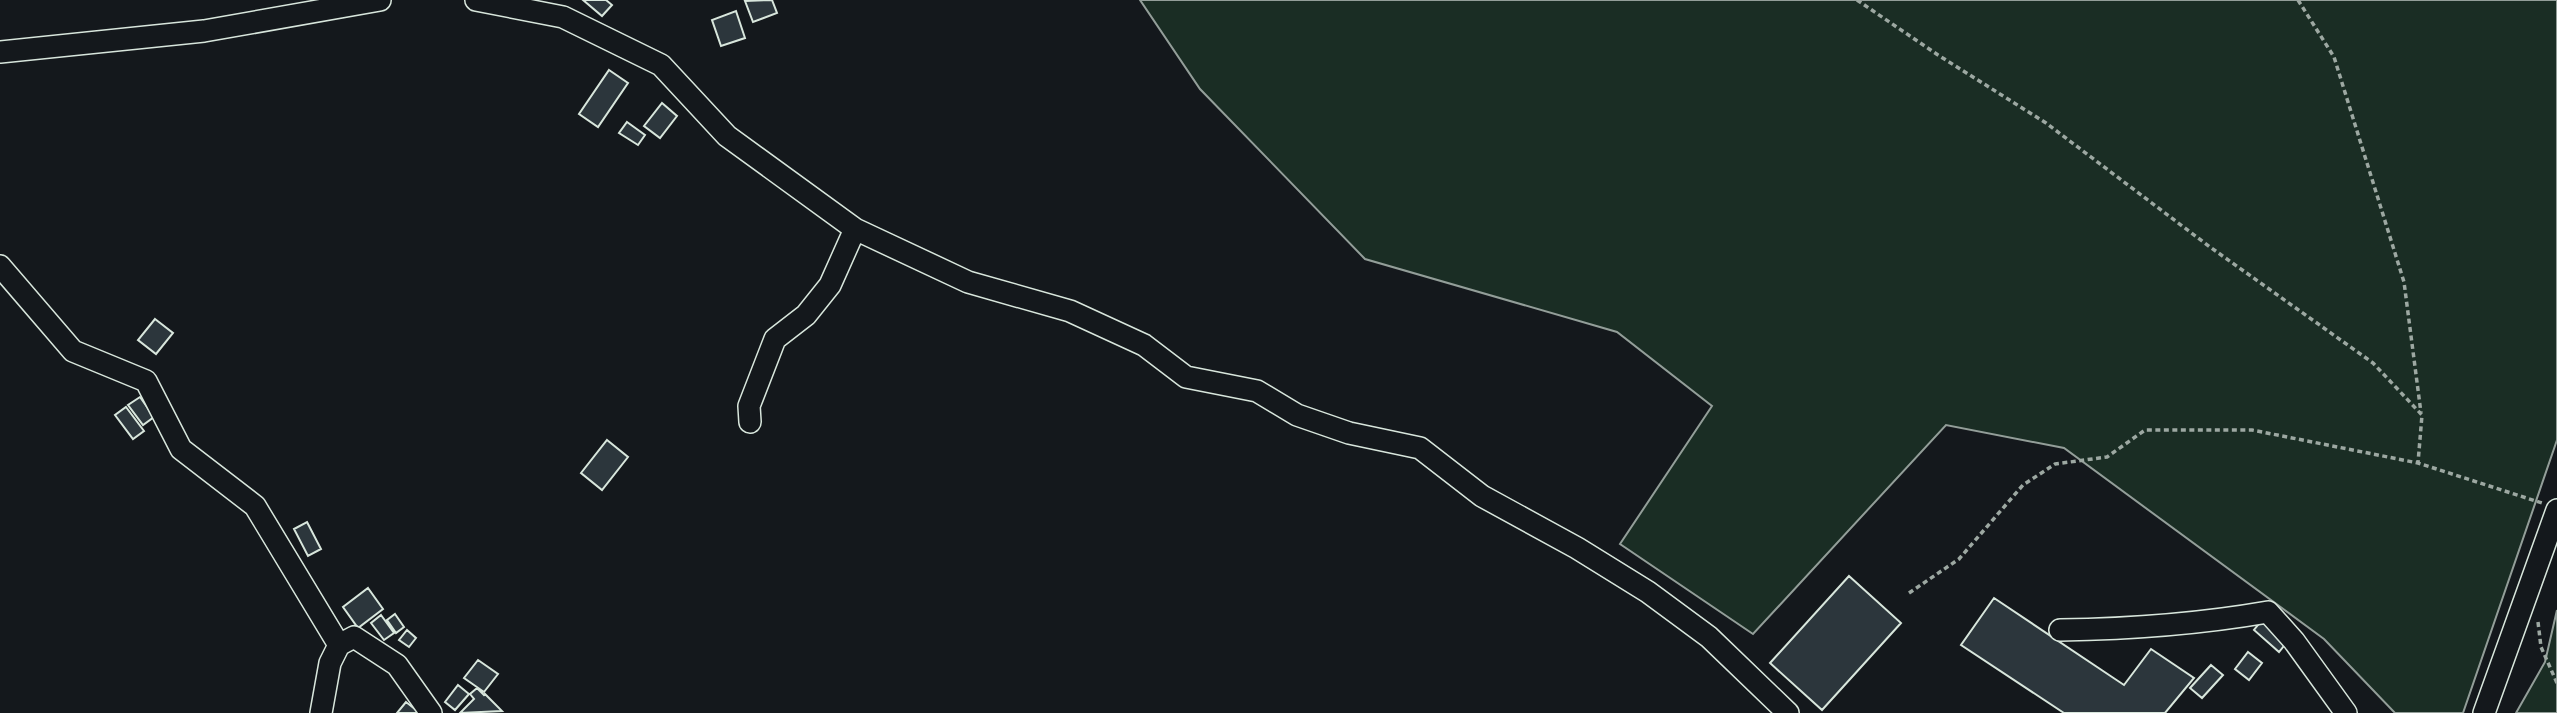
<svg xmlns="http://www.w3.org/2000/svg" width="2557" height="713" font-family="Roboto,sans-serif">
	<rect width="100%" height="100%" fill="#14181c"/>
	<!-- green -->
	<path fill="#1a2d24" stroke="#939e99" stroke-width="2" d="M 1140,0 L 2557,0 L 2557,440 L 2463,713 L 2395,713 L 2324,639 L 2064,448 L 1946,425 L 1753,634 L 1620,544 L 1712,406 L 1617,332 L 1365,259 L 1200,89 Z
		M 2557,610 L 2557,713 L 2516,713 L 2545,662 Z"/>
	<!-- building -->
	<path fill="#2c363c" stroke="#d8e6dc" stroke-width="2" d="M 583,0 L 606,0 L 612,5 L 602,16 Z
		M 772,0 L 777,13 L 753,22 L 745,1 Z
		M 736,11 L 745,38 L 721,46 L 712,20 Z
		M 609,70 L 628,83 L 598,127 L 579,114 Z
		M 662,103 L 677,116 L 660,138 L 644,126 Z
		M 627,122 L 645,135 L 638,145 L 619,133 Z
		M 155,319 L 173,333 L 156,354 L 138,340 Z
		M 140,397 L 154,417 L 143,425 L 128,405 Z
		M 126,407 L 144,431 L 133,439 L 115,415 Z
		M 607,440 L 628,457 L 602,490 L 581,473 Z
		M 307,522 L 321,549 L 308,556 L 294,529 Z
		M 1849,576 L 1901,623 L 1822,710 L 1770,663 Z
		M 368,588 L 383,609 L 358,628 L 343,607 Z
		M 1994,598 L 2124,685 L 2151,649 L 2194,678 L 2165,713 L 2064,713 L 1961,645 Z
		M 395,614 L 404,627 L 396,633 L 387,620 Z
		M 381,615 L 394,633 L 384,640 L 371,623 Z
		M 2262,620 L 2287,642 L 2279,652 L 2254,630 Z
		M 407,630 L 416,638 L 409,647 L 399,640 Z
		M 2248,652 L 2262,663 L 2249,680 L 2235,669 Z
		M 478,660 L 498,674 L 484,692 L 464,678 Z
		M 2211,665 L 2223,675 L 2202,698 L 2190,688 Z
		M 458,685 L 469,694 L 455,710 L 445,702 Z
		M 477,688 L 484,695 L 485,694 L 502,711 L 460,713 L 474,699 L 470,694 Z
		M 406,702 L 420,713 L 397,713 Z"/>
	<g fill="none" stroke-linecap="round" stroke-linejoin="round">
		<defs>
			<path id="minor" d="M 476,0 L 563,17 L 661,65 L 727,136 L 855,229 L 968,282 L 1070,311 L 1144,345 L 1186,377 L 1257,391 L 1297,415 L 1349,433 L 1420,448 L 1482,496 L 1577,548 L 1648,592 L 1709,637 L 1788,713
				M 0,52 L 204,31 L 380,0
				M 0,266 L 73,351 L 146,381 L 181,449 L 255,506 L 339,645 L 354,637 L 397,665 L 431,713
				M 750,422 L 749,406 L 775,339 L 806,315 L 830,285 L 855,229
				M 2060,630 C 2130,629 2199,624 2268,612 L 2294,641 L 2346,713
				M 321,713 L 330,663 L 339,645
				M 2484,713 L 2557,510"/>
		</defs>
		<!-- minor casing -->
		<use href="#minor" stroke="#d8e6dc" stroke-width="24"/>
		<!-- path -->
		<path stroke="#9da8a2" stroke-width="3.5" stroke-dasharray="5 3.5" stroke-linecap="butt" d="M 1857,0 L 1938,55 L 2046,123 L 2210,247 L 2373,363 L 2422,415 L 2418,463
			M 2298,0 L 2334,57 L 2404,282 L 2421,413
			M 1909,593 L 1959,559 L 2023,485 L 2055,464 L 2107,457 L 2145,430 L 2252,430 L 2418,463 L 2542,503
			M 2538,622 L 2541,647 L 2557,683"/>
		<!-- minor -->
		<use href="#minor" stroke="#14181c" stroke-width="21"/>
	</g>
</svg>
